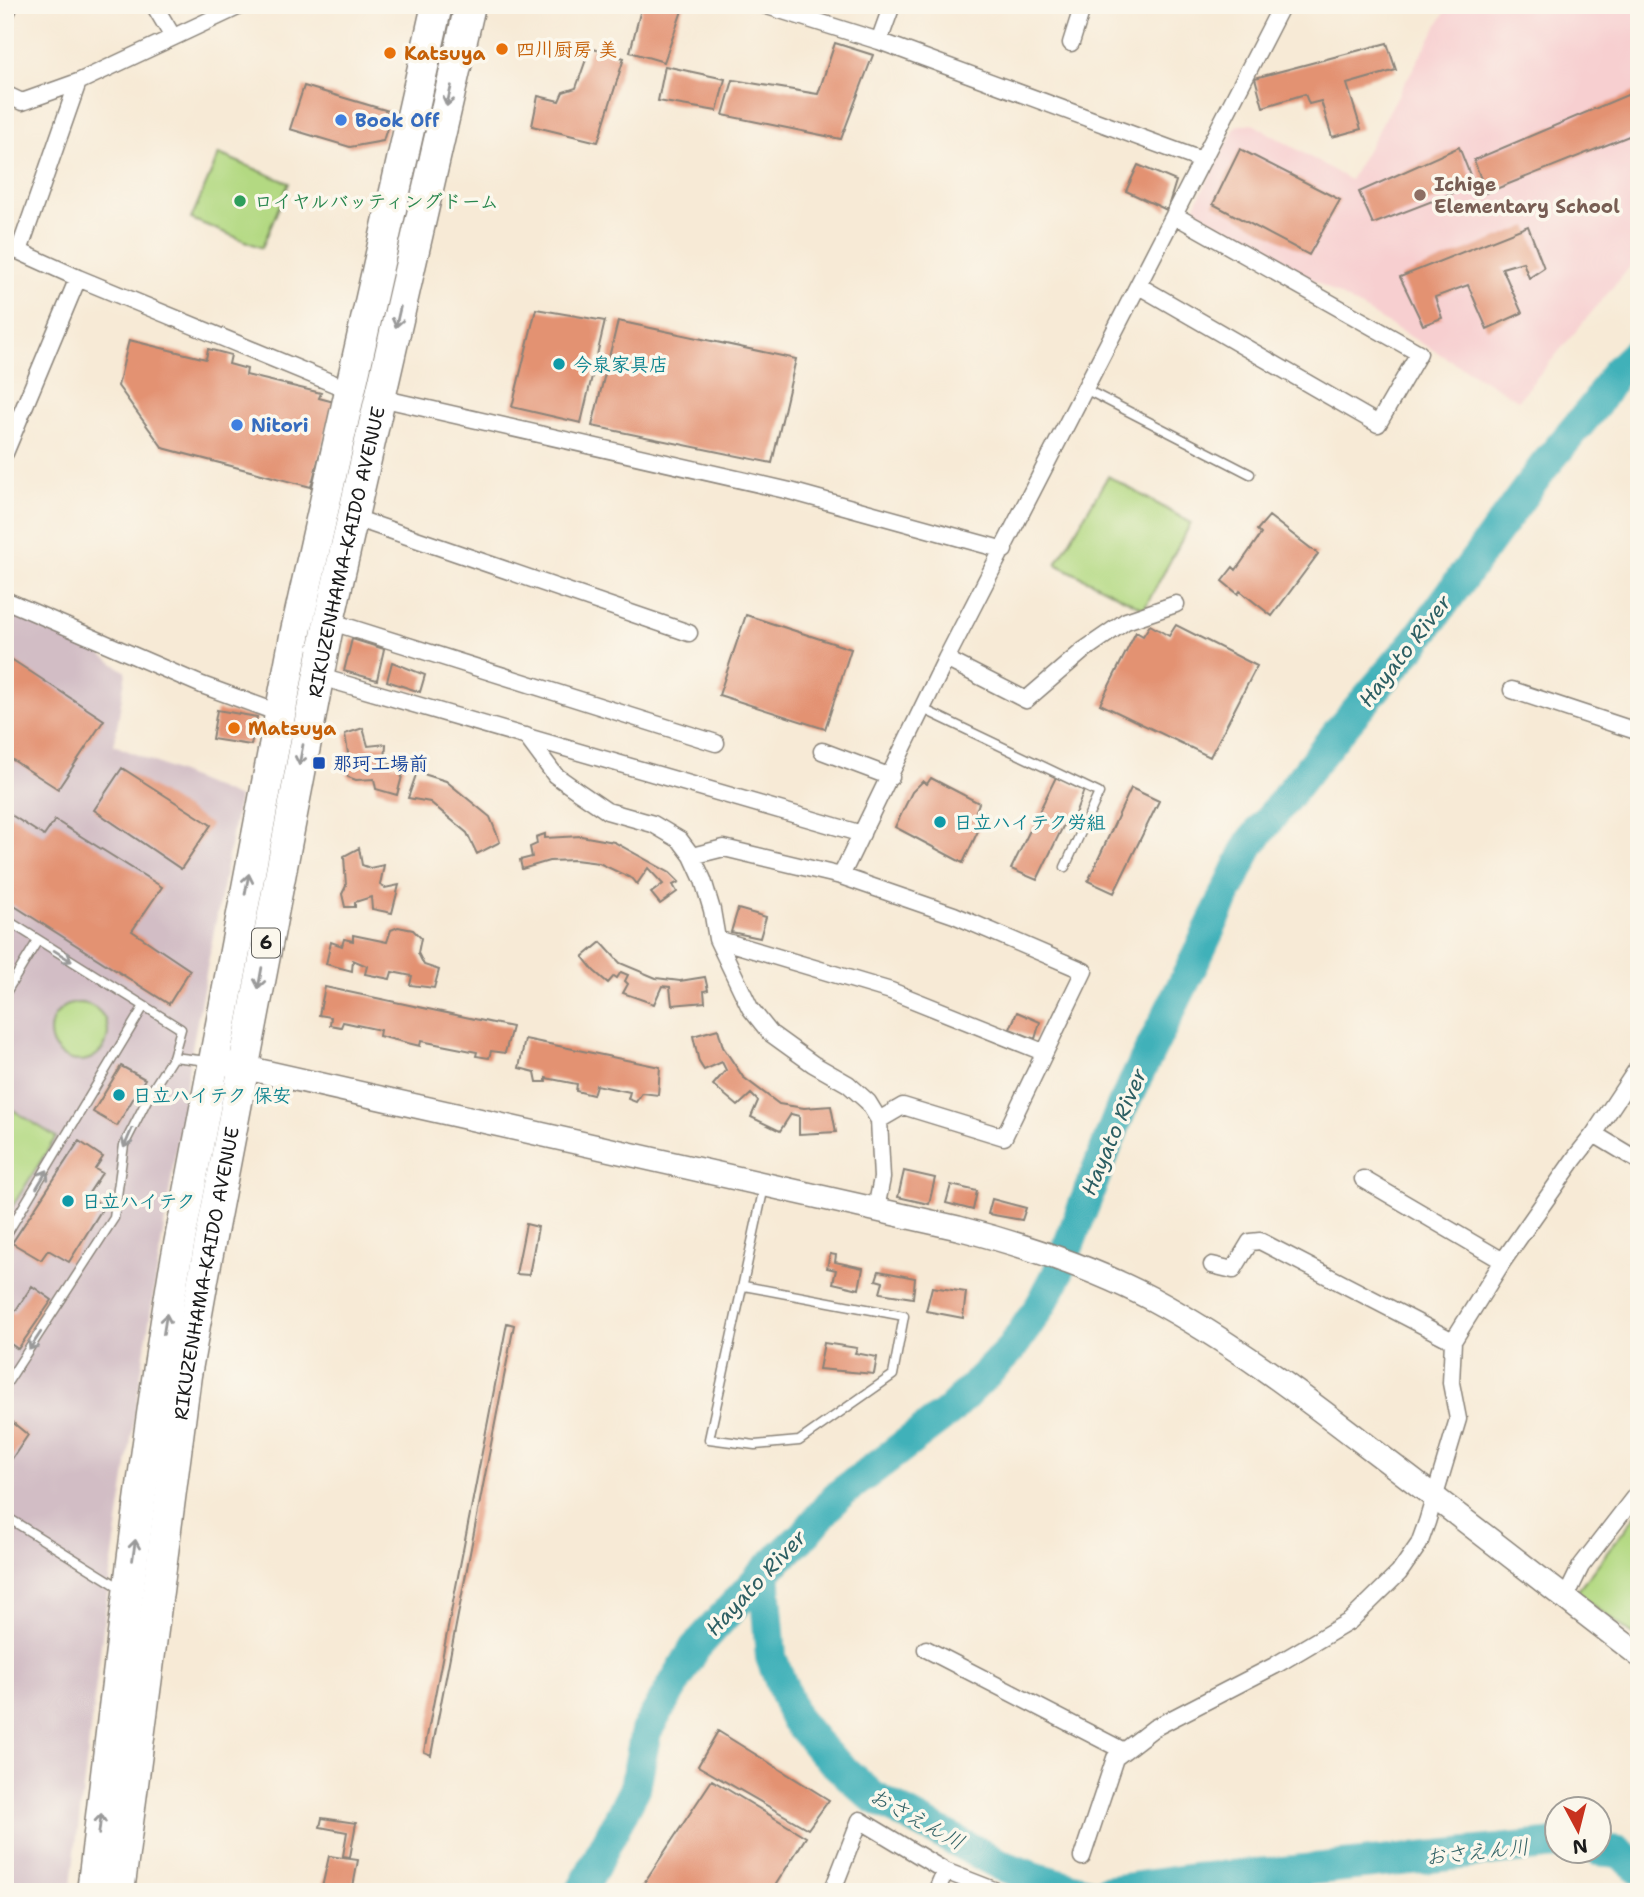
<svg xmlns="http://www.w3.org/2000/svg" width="1644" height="1897" font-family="'Shantell Sans','Klee One',sans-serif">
	<rect width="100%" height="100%" fill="#fbf7ec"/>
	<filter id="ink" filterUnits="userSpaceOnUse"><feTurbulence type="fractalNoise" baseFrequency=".0143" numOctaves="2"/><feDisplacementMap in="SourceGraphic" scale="14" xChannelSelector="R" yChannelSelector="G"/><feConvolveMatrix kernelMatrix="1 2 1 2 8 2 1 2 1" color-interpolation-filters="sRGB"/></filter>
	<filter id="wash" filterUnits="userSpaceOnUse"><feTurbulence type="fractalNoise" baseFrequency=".00686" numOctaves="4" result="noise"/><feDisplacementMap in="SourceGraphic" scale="28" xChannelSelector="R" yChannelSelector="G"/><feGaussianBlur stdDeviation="1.57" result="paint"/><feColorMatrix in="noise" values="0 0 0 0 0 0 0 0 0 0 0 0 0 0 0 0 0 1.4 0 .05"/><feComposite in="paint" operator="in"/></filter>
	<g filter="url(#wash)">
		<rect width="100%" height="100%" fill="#f7ead6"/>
		<!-- built -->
		<path fill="#f7cfd0" d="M 1449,5 L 1639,5 L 1639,256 L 1518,400 L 1193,209 L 1236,126 L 1251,123 L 1350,180 Z"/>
		<!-- industrial -->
		<path fill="#d2bdc5" d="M 5,612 L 42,624 L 84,643 L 126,672 L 114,745 L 239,798 L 190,1059 L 109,1581 L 70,1892 L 5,1892 Z"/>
		<!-- green -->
		<path fill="#b3d982" stroke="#687a4f" stroke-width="2" d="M 219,154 L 289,183 L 262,248 L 191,219 Z
			M 1108,476 L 1191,523 L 1144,609 L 1056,564 Z
			M50 1032a29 29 0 1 1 58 0a29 29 0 1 1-58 0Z
			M 5,1105 L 56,1137 L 5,1218 Z
			M 1639,1511 L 1639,1639 L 1576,1593 Z"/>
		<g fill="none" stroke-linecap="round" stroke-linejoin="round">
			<!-- river -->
			<path stroke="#41b1b9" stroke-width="32" d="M 764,1572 L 771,1657 L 794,1717 L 822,1751 L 873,1797 L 1001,1865 L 1032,1877 L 1087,1892
				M 1598,1850 L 1619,1852 L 1639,1868
				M 581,1892 L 635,1788 L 646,1731 L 695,1648 L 764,1572 L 807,1532 L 836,1497 L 948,1412 L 1011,1349 L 1041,1305 L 1057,1275 L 1121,1109 L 1197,956 L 1249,845 L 1338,732 L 1416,641 L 1544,466 L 1596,404 L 1616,372 L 1639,350
				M 1104,1892 L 1194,1879 L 1295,1871 L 1556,1844"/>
		</g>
		<g id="blocks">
			<!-- building -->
			<path fill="#e39272" d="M 642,5 L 684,5 L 664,62 L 630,52 Z
				M 835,43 L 873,55 L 841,139 L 723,115 L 733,80 L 818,94 Z
				M 1387,43 L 1396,70 L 1347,84 L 1361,129 L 1332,137 L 1321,101 L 1309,104 L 1305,94 L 1263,107 L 1255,78 Z
				M 590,48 L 624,58 L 598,142 L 532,126 L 538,96 L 559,101 L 563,92 L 576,88 Z
				M 665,66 L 725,79 L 717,111 L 658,101 Z
				M 304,86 L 392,112 L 383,141 L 350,147 L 290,129 Z
				M 1639,90 L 1639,132 L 1486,193 L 1474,160 Z
				M 1459,147 L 1474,185 L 1373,224 L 1359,192 Z
				M 1240,149 L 1340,200 L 1309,255 L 1213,204 Z
				M 1138,165 L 1176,181 L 1167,210 L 1126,191 Z
				M 1528,226 L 1544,268 L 1529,278 L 1523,262 L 1502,268 L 1522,313 L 1487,329 L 1468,285 L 1435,297 L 1442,318 L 1423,325 L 1400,277 Z
				M 536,309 L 605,321 L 581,423 L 512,407 Z
				M 618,321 L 796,359 L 772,463 L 592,426 Z
				M 129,340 L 206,359 L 208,349 L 231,355 L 229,364 L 247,369 L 246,375 L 321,393 L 319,398 L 334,402 L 311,487 L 163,448 L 118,386 Z
				M 1269,516 L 1318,554 L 1272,616 L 1240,591 L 1238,594 L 1222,581 L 1233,567 L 1236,570 L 1261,534 L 1257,530 Z
				M 746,615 L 851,649 L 825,729 L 719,695 Z
				M 1150,625 L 1169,636 L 1176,625 L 1257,666 L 1210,757 L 1100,704 L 1136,632 L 1143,636 Z
				M 352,639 L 384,649 L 377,680 L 344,671 Z
				M 5,655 L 104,720 L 58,789 L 5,755 Z
				M 392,662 L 425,675 L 420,692 L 387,681 Z
				M 217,710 L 257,717 L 251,745 L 212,739 Z
				M 363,728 L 368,746 L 386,744 L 385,763 L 395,765 L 397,762 L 405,765 L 397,795 L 376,789 L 374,779 L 356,780 L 348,777 L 345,769 L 350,766 L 345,734 Z
				M 122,768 L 211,825 L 181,869 L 94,810 Z
				M 417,772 L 446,781 L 490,817 L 500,842 L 477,854 L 467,833 L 430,802 L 408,798 Z
				M 1056,777 L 1084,790 L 1073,819 L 1067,818 L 1037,880 L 1011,869 Z
				M 931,778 L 979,803 L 976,811 L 985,816 L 963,863 L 895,827 L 912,792 L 923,781 L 927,784 Z
				M 1131,788 L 1159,801 L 1114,893 L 1088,881 Z
				M 5,811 L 44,836 L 55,820 L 162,887 L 132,931 L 190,970 L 169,1004 L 5,900 Z
				M 545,834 L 545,838 L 581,836 L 614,842 L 670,873 L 679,882 L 673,885 L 677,892 L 660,904 L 651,893 L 663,884 L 648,868 L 637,884 L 633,879 L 599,863 L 575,860 L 549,861 L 522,869 L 520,860 L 532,857 L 530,847 L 537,844 L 536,837 Z
				M 359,848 L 362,865 L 370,868 L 384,865 L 380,885 L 385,888 L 399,885 L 392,913 L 372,909 L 371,897 L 355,902 L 355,907 L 345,907 L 342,894 L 346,886 L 344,856 Z
				M 738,909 L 766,917 L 760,938 L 731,932 Z
				M 398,927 L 413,930 L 421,938 L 418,953 L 424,965 L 439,970 L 434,988 L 410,985 L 412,976 L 392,972 L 390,979 L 365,974 L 367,966 L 353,960 L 352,971 L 326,964 L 331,942 L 342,946 L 344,939 L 353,941 L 353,935 L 387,942 L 391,930 Z
				M 601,942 L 620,963 L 656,978 L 680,981 L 705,977 L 708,990 L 704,991 L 705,1002 L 672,1005 L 670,987 L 662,986 L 654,1004 L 623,993 L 628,984 L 625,981 L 628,975 L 621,972 L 617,978 L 614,976 L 608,983 L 594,971 L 583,957 Z
				M 325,987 L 512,1027 L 505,1053 L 491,1051 L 489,1058 L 476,1056 L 477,1052 L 421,1041 L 420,1046 L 379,1036 L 380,1030 L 343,1022 L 341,1027 L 330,1025 L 331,1017 L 319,1015 Z
				M 1017,1012 L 1040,1022 L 1035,1039 L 1010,1029 Z
				M 718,1029 L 723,1047 L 743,1077 L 779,1104 L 804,1108 L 831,1106 L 836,1132 L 799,1134 L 799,1116 L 791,1114 L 780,1131 L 751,1117 L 758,1101 L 751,1094 L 738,1106 L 713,1085 L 726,1070 L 722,1062 L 704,1070 L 699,1062 L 693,1036 Z
				M 525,1039 L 660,1067 L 658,1095 L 642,1093 L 636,1102 L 628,1099 L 630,1092 L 596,1085 L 593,1095 L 576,1091 L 577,1084 L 546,1078 L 546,1082 L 537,1082 L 535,1072 L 519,1068 Z
				M 121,1066 L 145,1079 L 117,1126 L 93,1112 Z
				M 79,1141 L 103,1157 L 95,1169 L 102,1173 L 87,1196 L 104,1206 L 69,1262 L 48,1250 L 41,1260 L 12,1243 Z
				M 904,1171 L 935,1178 L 929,1204 L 898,1197 Z
				M 951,1185 L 977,1191 L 973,1210 L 946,1203 Z
				M 992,1199 L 1026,1208 L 1022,1220 L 988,1214 Z
				M 526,1224 L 538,1227 L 529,1275 L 516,1274 Z
				M 830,1254 L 836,1255 L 835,1262 L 863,1268 L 859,1289 L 833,1283 L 836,1270 L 827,1268 Z
				M 879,1271 L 915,1278 L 913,1298 L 880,1293 L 883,1282 L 876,1280 Z
				M 32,1286 L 52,1300 L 18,1349 L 5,1340 L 5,1308 L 14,1313 Z
				M 932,1287 L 966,1292 L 963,1318 L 926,1311 Z
				M 507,1323 L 514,1325 L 431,1755 L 424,1752 Z
				M 824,1343 L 857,1348 L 855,1353 L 877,1357 L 874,1374 L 819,1369 Z
				M 11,1421 L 28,1435 L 5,1469 L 5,1430 Z
				M 718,1731 L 829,1800 L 808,1829 L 698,1766 Z
				M 712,1780 L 806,1837 L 771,1892 L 638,1892 Z
				M 322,1818 L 356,1823 L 350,1857 L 343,1856 L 347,1832 L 320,1827 Z
				M 5,1855 L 12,1859 L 5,1869 Z
				M 329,1856 L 358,1860 L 352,1892 L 321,1892 Z"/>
		</g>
	</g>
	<g filter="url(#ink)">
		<use href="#blocks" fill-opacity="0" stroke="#8a8379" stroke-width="2"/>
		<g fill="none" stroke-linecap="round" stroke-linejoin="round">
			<defs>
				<path id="lane" d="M 1085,389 L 1250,474
					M 923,709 L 1099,793 L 1065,867
					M 5,919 L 181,1029 L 173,1057 L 151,1092 L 124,1145 L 114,1218 L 5,1386
					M 5,994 L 38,940
					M 173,1057 L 208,1061
					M 5,1237 L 144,1006
					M 744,1286 L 904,1316 L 893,1375 L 799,1441 L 755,1445 L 709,1439 L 764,1187
					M 5,1516 L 124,1590"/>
				<path id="street" d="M 154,5 L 173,37
					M 764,5 L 879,41 L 1201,160
					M 5,16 L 10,5
					M 879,41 L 892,5
					M 1071,43 L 1083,5
					M 5,94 L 22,102 L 78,82 L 242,5
					M 5,245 L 78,278 L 354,392
					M 19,251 L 78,82
					M 1139,286 L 1378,424 L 1419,353 L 1174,215
					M 376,397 L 790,491 L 1004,550
					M 5,453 L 78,278
					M 352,517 L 689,633
					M 5,600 L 202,685 L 284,715
					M 329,621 L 716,743
					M 946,659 L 1026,700 L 1084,650 L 1126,621 L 1176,604
					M 317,676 L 862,834
					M 1512,690 L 1639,732
					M 526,736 L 555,775 L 579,792 L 607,811 L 653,824 L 680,840 L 692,856 L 703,880 L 712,910 L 717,939 L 750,1008 L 770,1033 L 813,1064 L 848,1084 L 868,1102 L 879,1120 L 882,1178 L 876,1209
					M 822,751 L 891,777
					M 692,856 L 724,848 L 841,876 L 954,915 L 1084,971 L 1004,1137 L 903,1106 L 879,1120
					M 841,876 L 946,659 L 1282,5
					M 717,939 L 891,991 L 1043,1052
					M 1594,1134 L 1639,1161
					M 1363,1179 L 1503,1261
					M 1212,1265 L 1233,1270 L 1250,1242 L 1260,1241 L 1453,1341
					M 1565,1599 L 1581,1566 L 1639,1491
					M 926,1649 L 1124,1751
					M 1082,1857 L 1115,1758 L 1154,1728 L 1274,1666 L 1350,1621 L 1399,1573 L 1419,1544 L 1427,1522 L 1458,1419 L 1451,1383 L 1453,1341 L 1503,1261 L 1575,1158 L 1594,1134 L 1639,1066
					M 832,1892 L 860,1820 L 945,1871 L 999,1892
					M 936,1892 L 945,1871"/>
				<path id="secondary" d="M 229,1064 L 958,1228 C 1024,1245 1091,1267 1152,1299 C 1230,1341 1300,1394 1370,1448 C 1460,1516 1549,1586 1639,1655"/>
				<g id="highway">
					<path d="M 92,1892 C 117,1684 140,1477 174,1271 L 296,631 L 437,5"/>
					<path id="s1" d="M 119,1892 L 186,1375 L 204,1274 L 329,621 L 470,5"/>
				</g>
			</defs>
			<!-- lane casing -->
			<use href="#lane" stroke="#8a8379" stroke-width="11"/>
			<!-- street casing -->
			<use href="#street" stroke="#8a8379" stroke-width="19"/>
			<!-- secondary casing -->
			<use href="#secondary" stroke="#8a8379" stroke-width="26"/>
			<!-- highway casing -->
			<use href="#highway" stroke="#8a8379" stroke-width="33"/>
			<!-- lane -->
			<use href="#lane" stroke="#fff" stroke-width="8"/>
			<!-- street -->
			<use href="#street" stroke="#fff" stroke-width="16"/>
			<!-- secondary -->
			<use href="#secondary" stroke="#fff" stroke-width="23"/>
			<!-- highway -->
			<use href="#highway" stroke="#fff" stroke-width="30"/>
		</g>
		<!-- one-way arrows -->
		<defs><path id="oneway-shaft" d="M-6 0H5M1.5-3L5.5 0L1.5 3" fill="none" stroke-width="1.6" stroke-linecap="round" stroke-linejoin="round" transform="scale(1.75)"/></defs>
		<g stroke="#999">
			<use href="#oneway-shaft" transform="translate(449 96) rotate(103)"/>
			<use href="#oneway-shaft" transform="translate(398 317) rotate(103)"/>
			<use href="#oneway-shaft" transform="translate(301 755) rotate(101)"/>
			<use href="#oneway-shaft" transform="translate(247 884) rotate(-79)"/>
			<use href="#oneway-shaft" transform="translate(63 956) rotate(32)"/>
			<use href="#oneway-shaft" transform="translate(260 978) rotate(100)"/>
			<use href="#oneway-shaft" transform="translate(128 1138) rotate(113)"/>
			<use href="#oneway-shaft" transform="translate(42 1179) rotate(-59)"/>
			<use href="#oneway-shaft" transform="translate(165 1324) rotate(-81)"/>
			<use href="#oneway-shaft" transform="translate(35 1341) rotate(123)"/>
			<use href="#oneway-shaft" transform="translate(134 1550) rotate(-82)"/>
			<use href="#oneway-shaft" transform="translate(100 1824) rotate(-83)"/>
		</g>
	</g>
	<!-- markers -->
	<g fill="#e8710a" stroke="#fbf7ec" stroke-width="2.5">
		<circle cx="502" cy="49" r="7"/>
		<circle cx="390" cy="53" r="7"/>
		<circle cx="234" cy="728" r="7"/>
	</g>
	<g fill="#3f7fe0" stroke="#fbf7ec" stroke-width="2.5">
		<circle cx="341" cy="120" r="7"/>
		<circle cx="237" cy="425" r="7"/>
	</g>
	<circle fill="#8d6e63" stroke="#fbf7ec" stroke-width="2.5" cx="1420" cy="195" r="7"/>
	<circle fill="#2e9e5b" stroke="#fbf7ec" stroke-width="2.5" cx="240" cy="201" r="7"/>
	<g fill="#0f9aa8" stroke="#fbf7ec" stroke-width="2.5">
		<circle cx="559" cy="364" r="7"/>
		<circle cx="940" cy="822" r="7"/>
		<circle cx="119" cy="1095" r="7"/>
		<circle cx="68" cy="1201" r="7"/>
	</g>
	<rect fill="#1a4fb4" stroke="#fbf7ec" stroke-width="2.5" x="312" y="756" width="14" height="14" rx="3.5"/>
	<g text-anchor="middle" stroke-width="7" stroke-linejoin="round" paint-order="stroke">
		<!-- shield labels -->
		<rect fill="#fbf7ec" stroke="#5f5e5a" stroke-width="2" x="252" y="928.5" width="28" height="29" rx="5"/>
		<g font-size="18" font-weight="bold" fill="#1c1c1c">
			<text x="266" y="949">6</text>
		</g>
		<!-- food labels -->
		<g font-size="19" font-weight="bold" fill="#c56008" stroke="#fbf7ec" text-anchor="start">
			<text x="516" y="56">四川厨房 美</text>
			<text x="404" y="60">Katsuya</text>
			<text x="248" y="735">Matsuya</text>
		</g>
		<!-- shop labels -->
		<g font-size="19" font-weight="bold" fill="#366cbe" stroke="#fbf7ec" text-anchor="start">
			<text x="355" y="127">Book Off</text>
			<text x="251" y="432">Nitori</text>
		</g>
		<!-- education labels -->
		<g font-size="19" font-weight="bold" fill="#785e54" stroke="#fbf7ec" text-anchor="start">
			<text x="1434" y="191">Ichige<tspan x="1434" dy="22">Elementary School</tspan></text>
		</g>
		<!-- leisure labels -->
		<g font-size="19" font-weight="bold" fill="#27864d" stroke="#fbf7ec" text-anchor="start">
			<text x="254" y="208">ロイヤルバッティングドーム</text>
		</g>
		<!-- culture labels -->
		<g font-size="19" font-weight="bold" fill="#0d838f" stroke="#fbf7ec" text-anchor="start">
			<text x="573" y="371">今泉家具店</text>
			<text x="954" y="829">日立ハイテク労組</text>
			<text x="133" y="1102">日立ハイテク 保安</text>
			<text x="82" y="1208">日立ハイテク</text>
		</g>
		<!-- street labels -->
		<g font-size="19" fill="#1c1c1c" stroke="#fbf7ec">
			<text dy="7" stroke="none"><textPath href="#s1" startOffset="1360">RIKUZENHAMA-KAIDO AVENUE</textPath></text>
			<text dy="7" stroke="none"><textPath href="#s1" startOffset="625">RIKUZENHAMA-KAIDO AVENUE</textPath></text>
		</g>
		<!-- transit labels -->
		<g font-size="19" font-weight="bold" fill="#164399" stroke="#fbf7ec" text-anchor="start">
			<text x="333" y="770">那珂工場前</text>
		</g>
		<!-- water labels -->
		<g font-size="21" font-style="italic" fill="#2d5f63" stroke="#fbf7ec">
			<text transform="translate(1405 651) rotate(-52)" y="7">Hayato River</text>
			<text transform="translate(1114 1132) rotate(-67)" y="7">Hayato River</text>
			<text transform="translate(756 1583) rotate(-47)" y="7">Hayato River</text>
			<text transform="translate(917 1819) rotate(29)" y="7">おさえん川</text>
			<text transform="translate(1477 1852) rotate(-6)" y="7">おさえん川</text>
		</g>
	</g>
	<!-- margin -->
	<rect width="1644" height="1897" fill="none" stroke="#fbf7ec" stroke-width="28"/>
	<!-- north arrow -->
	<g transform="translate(1578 1830) rotate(173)"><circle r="33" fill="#fbf7ec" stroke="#a29f99" stroke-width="2"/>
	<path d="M0-5L12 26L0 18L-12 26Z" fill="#c8321e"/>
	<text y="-10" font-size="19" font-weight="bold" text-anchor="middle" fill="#1c1c1c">N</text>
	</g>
</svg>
